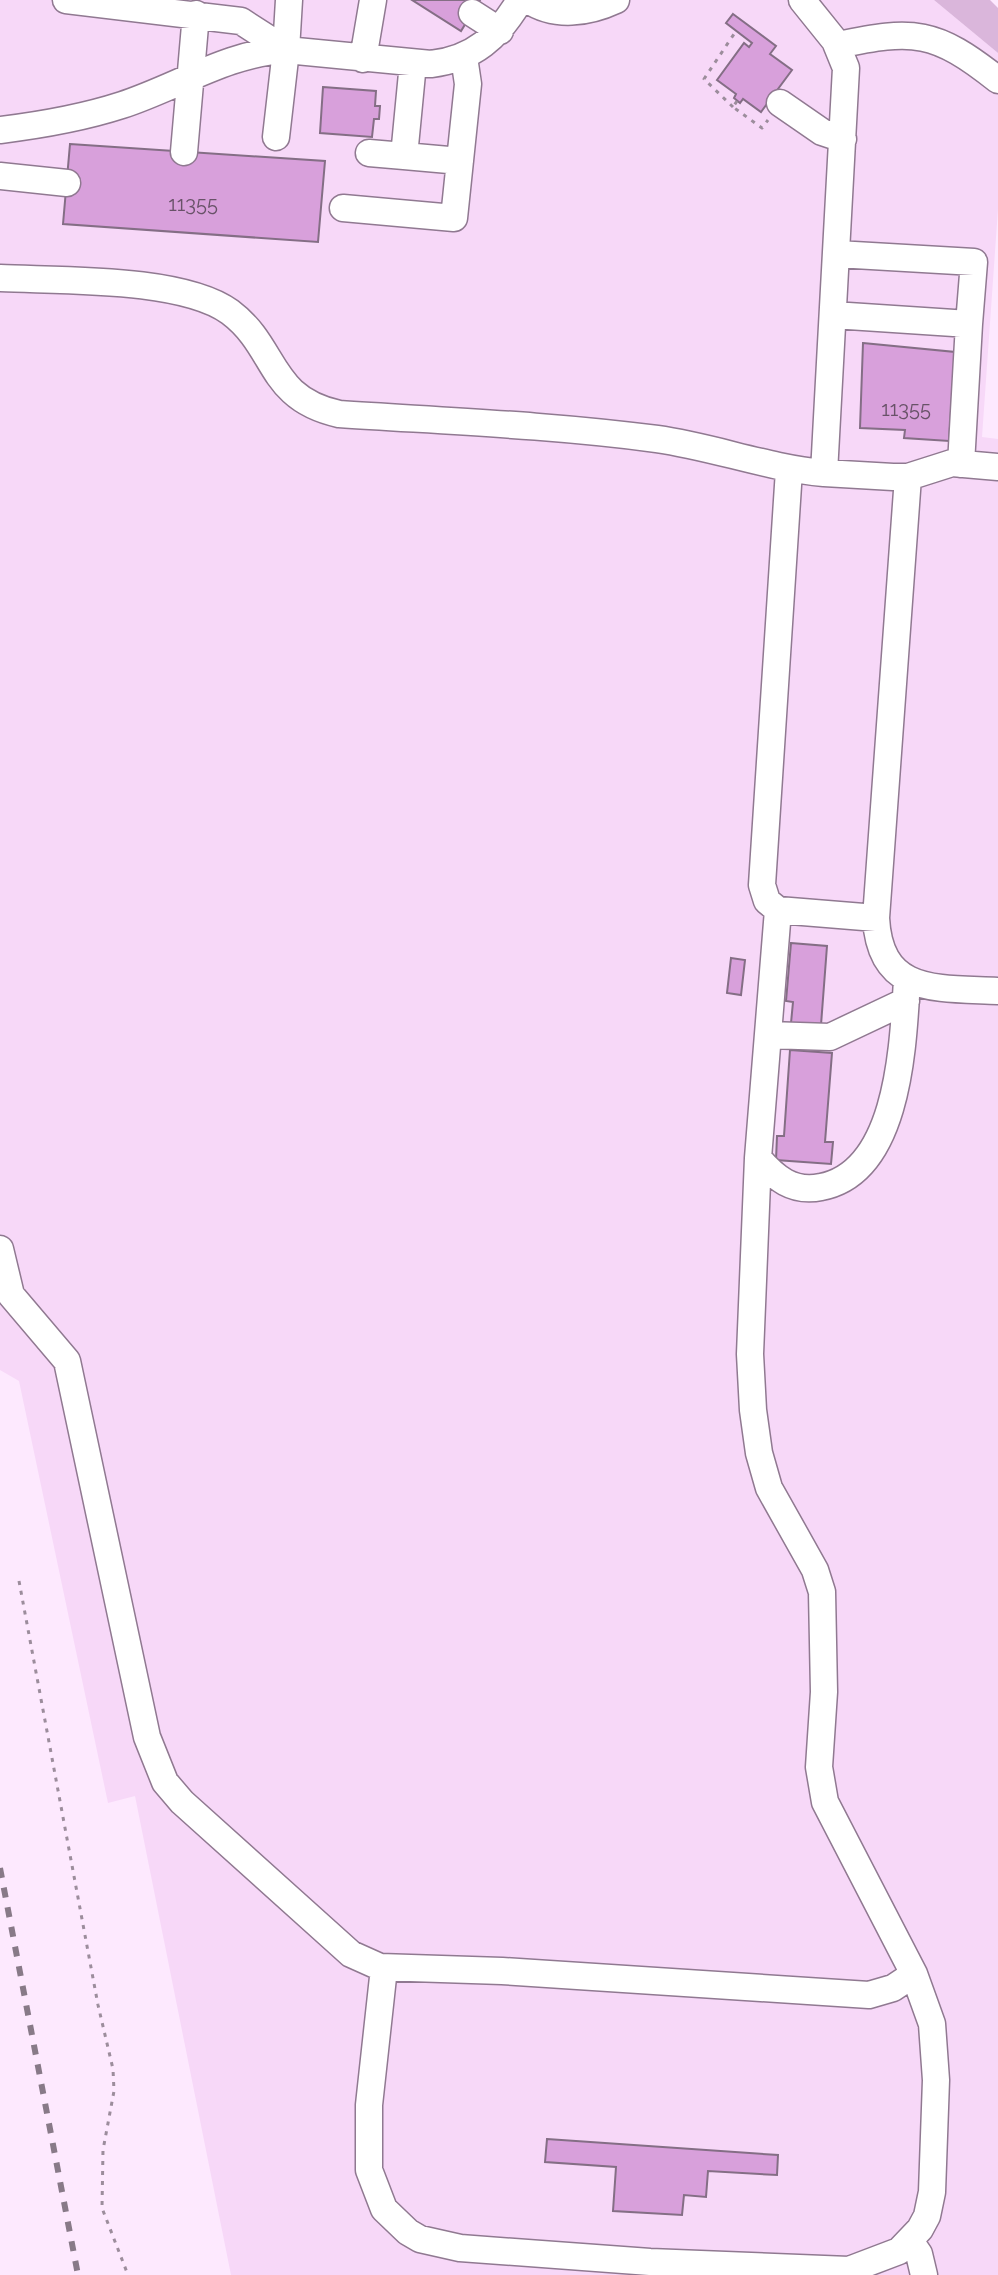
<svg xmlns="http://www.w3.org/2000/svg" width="998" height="2275" font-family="Raleway,sans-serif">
	<rect width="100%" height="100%" fill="#fde9fe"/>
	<!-- built -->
	<path fill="#f7d8f8" d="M 0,0 L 934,0 L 998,53 L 998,209 L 982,437 L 998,439 L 998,2275 L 231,2275 L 135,1796 L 108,1803 L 19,1381 L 0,1370 Z"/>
	<!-- green -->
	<path fill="#dab6db" d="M 934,0 L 990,0 L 998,8 L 998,53 Z"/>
	<!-- building -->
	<path fill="#d8a0db" stroke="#846e85" stroke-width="2" d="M 412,0 L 480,0 L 461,31 Z
		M 733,14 L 776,46 L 770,54 L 792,70 L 761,112 L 743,99 L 740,103 L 734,98 L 736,94 L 717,80 L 744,43 L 749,47 L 752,43 L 726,23 Z
		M 323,87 L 376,91 L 375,106 L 380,106 L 379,119 L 374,119 L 372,137 L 320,133 Z
		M 70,144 L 325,161 L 318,242 L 63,224 Z
		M 863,343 L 955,352 L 949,441 L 904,438 L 905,430 L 860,428 Z
		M 791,943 L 827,946 L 821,1025 L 791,1023 L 793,1002 L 786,1001 Z
		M 731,958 L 745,960 L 741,995 L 727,993 Z
		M 790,1050 L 832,1053 L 825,1142 L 833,1142 L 831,1164 L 776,1160 L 777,1136 L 784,1136 Z
		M 547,2139 L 778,2155 L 777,2175 L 708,2171 L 706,2197 L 684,2195 L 682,2215 L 613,2211 L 616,2167 L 545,2162 Z"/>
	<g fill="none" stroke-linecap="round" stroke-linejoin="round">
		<defs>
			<path id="minor" d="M 66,0 L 241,21 L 286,50
				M 289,0 L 286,50 L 431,64 C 474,59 498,37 520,0
				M 528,0 C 555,18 588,13 616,0
				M 802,0 L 835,41 L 846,68 L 824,473 L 893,477 L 908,477 L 952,463 L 998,467
				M 472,13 L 500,31
				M 838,45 C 914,29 935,30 998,80
				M 363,59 L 373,0
				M 413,63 L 404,156 L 460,161
				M 780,103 L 822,132 L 843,139
				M 0,130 C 41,125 82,118 122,105 C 175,88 230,52 286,50
				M 276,137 L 286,50
				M 184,152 L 196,14
				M 369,153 L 404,156
				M 0,176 L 67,183
				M 343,208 L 454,218 L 468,84 L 464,57
				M 837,254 L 974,262 L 969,324
				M 0,278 C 60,281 182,277 230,312 C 278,348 267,398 339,414 C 444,421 551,425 657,439 C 714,447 768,468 824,473
				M 833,315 L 969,324 L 961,464
				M 778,910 L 767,901 L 762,885 L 789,470
				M 876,918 C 880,995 937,988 998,991
				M 768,1035 L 830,1037 L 906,1001
				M 758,1158 C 775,1178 793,1193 821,1187 C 900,1172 903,1042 907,980
				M 0,1249 L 11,1295 L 67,1361 L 147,1737 L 165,1782 L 182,1802 L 351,1954 L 380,1967 L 502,1971 L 869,1995 L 893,1988 L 914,1974
				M 384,1968 L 369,2105 L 369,2170 L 384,2209 L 408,2232 L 420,2239 L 460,2248 L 650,2262 L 849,2270 L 899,2251 L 920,2229 L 927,2216 L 932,2192 L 936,2080 L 932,2024 L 914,1974 L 825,1802 L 819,1767 L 824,1692 L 822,1592 L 815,1570 L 769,1488 L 759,1453 L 753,1410 L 750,1354 L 758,1158 L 778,910 L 876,918 L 908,477
				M 910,2241 L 919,2254 L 924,2275"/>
		</defs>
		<!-- minor casing -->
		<use href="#minor" stroke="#907991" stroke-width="29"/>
		<!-- path -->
		<path stroke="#9c8d9c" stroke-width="3" stroke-dasharray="4 6" stroke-linecap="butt" d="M 737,101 L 733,107 L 762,128 L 768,120
			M 733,107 L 704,79 L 736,31
			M 19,1581 L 98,2005 L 113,2069 L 114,2091 L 103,2150 L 102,2208 L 128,2275"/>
		<!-- minor -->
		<use href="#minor" stroke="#fff" stroke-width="26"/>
		<!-- rail -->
		<path stroke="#887a88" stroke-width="6" stroke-dasharray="10 10" stroke-linecap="butt" d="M 0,1868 L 78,2275"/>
	</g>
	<g text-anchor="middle" stroke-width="8" stroke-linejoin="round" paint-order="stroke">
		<!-- number labels -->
		<g font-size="20" fill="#685268">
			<text x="193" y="211">11355</text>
			<text x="906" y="416">11355</text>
		</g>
	</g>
</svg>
